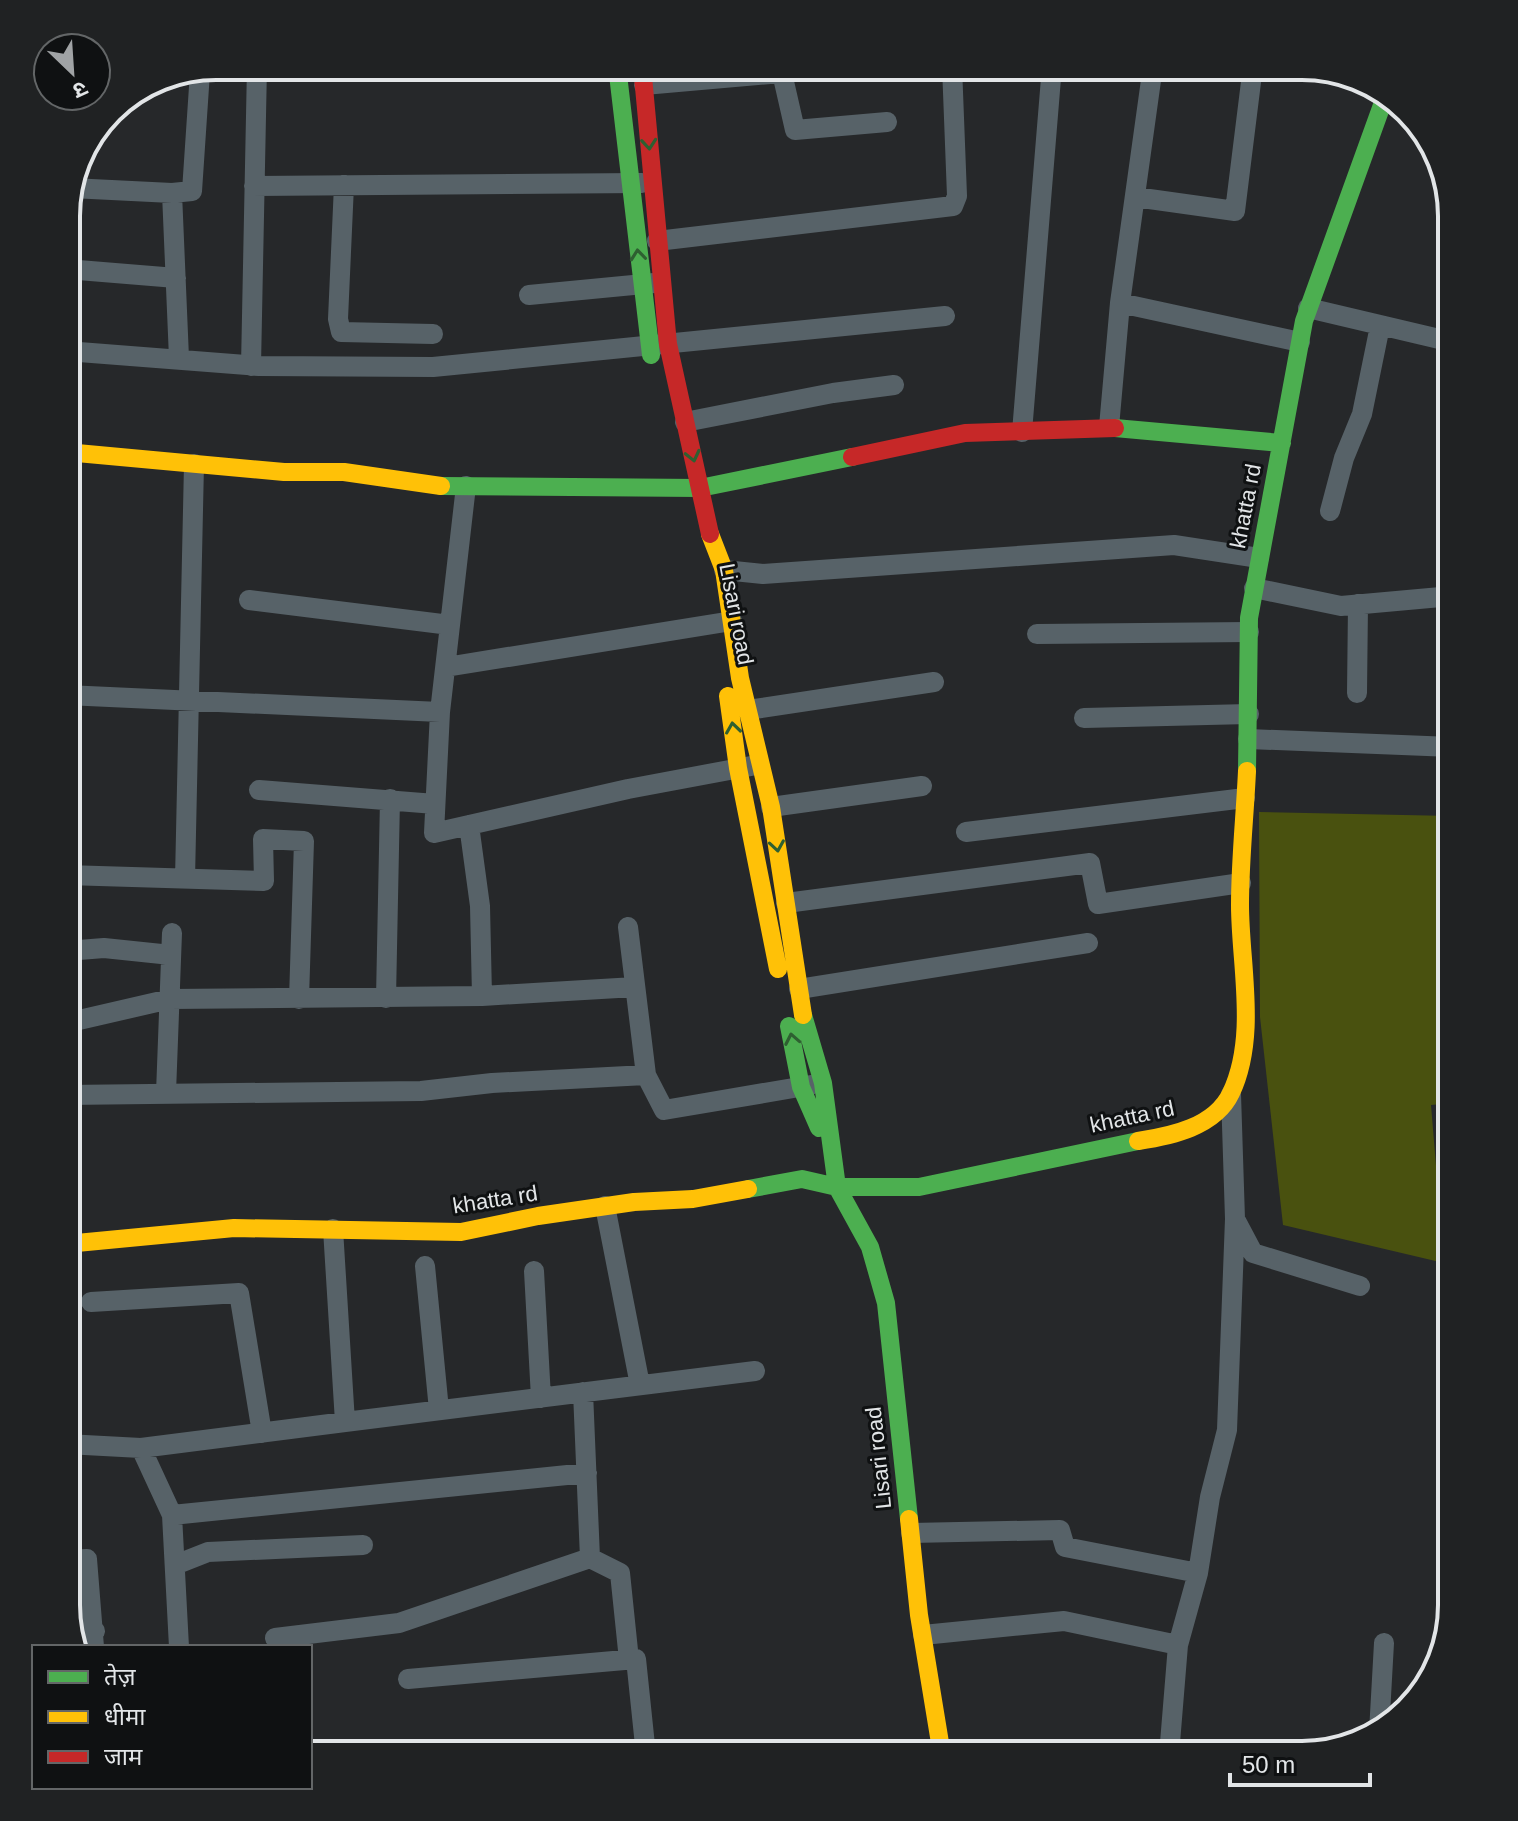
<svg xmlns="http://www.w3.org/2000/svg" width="1518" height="1821" font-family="Helvetica,'Noto Sans Devanagari',sans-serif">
	<rect width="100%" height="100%" fill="#26282a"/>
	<!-- green -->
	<path fill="#49510f" d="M 1259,812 L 1452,816 L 1452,1103 L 1431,1105 L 1444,1263 L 1283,1225 L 1260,1017 Z"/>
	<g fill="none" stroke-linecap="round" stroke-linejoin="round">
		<!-- street -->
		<path stroke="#576268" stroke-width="20" d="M 209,68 L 335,72 L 478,66
			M 644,85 L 782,73 L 795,130 L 887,122
			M 344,185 L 338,319 L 341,332 L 433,334
			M 254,186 L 642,183
			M 71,188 L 172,193 L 179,358
			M 172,193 L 192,191 L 200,72
			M 1135,197 L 1235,211 L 1253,66
			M 657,241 L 953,206 L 957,196 L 952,66
			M 66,269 L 176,278
			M 529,295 L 654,283
			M 1120,303 L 1300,342
			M 1308,308 L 1452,342
			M 66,351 L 259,366 L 433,367 L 945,316
			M 251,366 L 257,66
			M 685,422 L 833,393 L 894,385
			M 1109,427 L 1120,303 L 1153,66
			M 1022,432 L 1052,66
			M 1330,511 L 1344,458 L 1362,414 L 1380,326
			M 724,570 L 763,574 L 1174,545 L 1259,558
			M 1254,588 L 1341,606 L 1452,596
			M 249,600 L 450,625
			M 1037,634 L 1249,632
			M 446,667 L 732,621
			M 1357,693 L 1358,604
			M 66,695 L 440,712 L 434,833 L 628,789 L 751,766
			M 748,710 L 934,682
			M 440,712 L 466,486
			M 1084,718 L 1249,714
			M 1248,739 L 1452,747
			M 259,790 L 435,804
			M 771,807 L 922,786
			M 966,832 L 1245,798
			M 66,875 L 264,881 L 263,839 L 304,841 L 299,999
			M 185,879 L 194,464
			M 786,903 L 1090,863 L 1098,904 L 1241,883
			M 66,951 L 104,948 L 171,955
			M 799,989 L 1088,943
			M 482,996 L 635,987
			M 386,998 L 390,799
			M 66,1023 L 170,999 L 482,996 L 480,906 L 469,825
			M 646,1075 L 664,1110 L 811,1085
			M 166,1093 L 172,933
			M 66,1095 L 421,1091 L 492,1083 L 646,1075 L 628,927
			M 605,1206 L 640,1385
			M 1235,1219 L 1253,1253 L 1360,1286
			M 333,1229 L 345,1422 L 755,1371
			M 425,1266 L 439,1410
			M 534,1271 L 541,1398
			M 91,1302 L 239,1293 L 262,1433
			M 583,1392 L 590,1558 L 620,1573 L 629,1660
			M 66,1444 L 141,1448 L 345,1422
			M 141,1448 L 172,1515 L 179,1647
			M 172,1515 L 587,1473
			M 911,1533 L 1060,1530 L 1065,1547 L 1198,1573 L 1178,1645 L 1064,1621 L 923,1635
			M 66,1560 L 87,1559 L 94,1647
			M 175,1565 L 208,1552 L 363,1545
			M 1198,1573 L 1210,1497 L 1227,1430 L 1235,1219 L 1231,1094
			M 73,1629 L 95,1631
			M 275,1638 L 399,1623 L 590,1558
			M 408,1679 L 636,1659 L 646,1755
			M 1379,1732 L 1384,1643
			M 1169,1755 L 1178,1645"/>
		<!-- fast -->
		<path stroke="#4caf50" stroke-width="18" d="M 617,66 L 651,355
			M 1115,428 L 1282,443
			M 441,486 L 700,488 L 852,457
			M 1247,771 L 1249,618 L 1304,321 L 1386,94
			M 803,1015 L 823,1083 L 837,1187 L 870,1247 L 886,1303 L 909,1519
			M 789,1026 L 801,1087 L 819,1128
			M 748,1189 L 802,1179 L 837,1187 L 919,1187 L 1138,1141"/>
		<!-- slow -->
		<path stroke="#ffc107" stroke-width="18" d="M 66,452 L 284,472 L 344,472 L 441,486
			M 710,534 L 724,570 L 740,678 L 771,807 L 803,1015
			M 728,696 L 738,768 L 778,969
			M 1138,1141 C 1171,1136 1215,1127 1231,1093 C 1258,1036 1240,964 1240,905 C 1240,860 1245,815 1247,771
			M 66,1244 L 234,1228 L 461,1232 L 538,1216 L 634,1202 L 693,1199 L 748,1189
			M 909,1519 L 919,1615 L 942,1755"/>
		<!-- jam -->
		<path stroke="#c62828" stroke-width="18" d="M 642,66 L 668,344 L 710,534
			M 852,457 L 965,433 L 1115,428"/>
	</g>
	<!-- one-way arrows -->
	<defs><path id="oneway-chevron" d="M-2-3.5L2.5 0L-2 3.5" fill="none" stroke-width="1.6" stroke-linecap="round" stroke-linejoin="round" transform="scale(2)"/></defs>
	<g stroke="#2e6031">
		<use href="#oneway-chevron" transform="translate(649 144) rotate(85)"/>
		<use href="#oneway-chevron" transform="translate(638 255) rotate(-96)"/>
		<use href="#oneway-chevron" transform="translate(693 456) rotate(77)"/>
		<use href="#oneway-chevron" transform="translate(733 728) rotate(-98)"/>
		<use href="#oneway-chevron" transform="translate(777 846) rotate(81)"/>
		<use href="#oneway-chevron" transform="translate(792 1039) rotate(-101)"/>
	</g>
	<g text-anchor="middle" stroke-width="6" stroke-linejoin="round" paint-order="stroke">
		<!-- street labels -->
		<g font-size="22" fill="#e2e5e7" stroke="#0f1112">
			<text transform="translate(1245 506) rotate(-79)" y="8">khatta rd</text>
			<text transform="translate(737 614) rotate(79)" y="8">Lisari road</text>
			<text transform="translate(1132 1116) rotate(-12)" y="8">khatta rd</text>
			<text transform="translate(495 1199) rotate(-9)" y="8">khatta rd</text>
			<text transform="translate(878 1458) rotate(-96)" y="8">Lisari road</text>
		</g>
	</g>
	<!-- crop -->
	<path d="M0 0H1518V1821H0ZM216 80H1302A136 136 0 0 1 1438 216V1605A136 136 0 0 1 1302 1741H216A136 136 0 0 1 80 1605V216A136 136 0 0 1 216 80Z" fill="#202223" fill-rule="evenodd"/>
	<path fill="none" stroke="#e2e5e7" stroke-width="4" d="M216 80H1302A136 136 0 0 1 1438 216V1605A136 136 0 0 1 1302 1741H216A136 136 0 0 1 80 1605V216A136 136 0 0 1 216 80Z"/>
	<!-- legend -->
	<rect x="32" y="1645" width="280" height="144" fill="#0f1112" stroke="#636667" stroke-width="2"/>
	<rect x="48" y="1671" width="40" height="12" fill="#4caf50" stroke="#636667" stroke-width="2"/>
	<text x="104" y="1685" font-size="24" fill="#e2e5e7">तेज़</text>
	<rect x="48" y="1711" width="40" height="12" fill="#ffc107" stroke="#636667" stroke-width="2"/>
	<text x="104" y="1725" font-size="24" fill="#e2e5e7">धीमा</text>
	<rect x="48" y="1751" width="40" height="12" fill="#c62828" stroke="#636667" stroke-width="2"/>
	<text x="104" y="1765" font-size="24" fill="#e2e5e7">जाम</text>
	<!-- north arrow -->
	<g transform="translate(72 72) rotate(155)"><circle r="38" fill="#0f1112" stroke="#636667" stroke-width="2"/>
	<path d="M0-6L14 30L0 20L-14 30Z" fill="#a0a3a5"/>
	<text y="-12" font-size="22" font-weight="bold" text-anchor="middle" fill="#e2e5e7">उ</text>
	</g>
	<!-- scale -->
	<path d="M1230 1773v12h140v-12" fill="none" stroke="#e2e5e7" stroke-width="4"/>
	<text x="1242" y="1773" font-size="24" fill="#e2e5e7" stroke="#0f1112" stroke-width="6" paint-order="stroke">50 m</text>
</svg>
